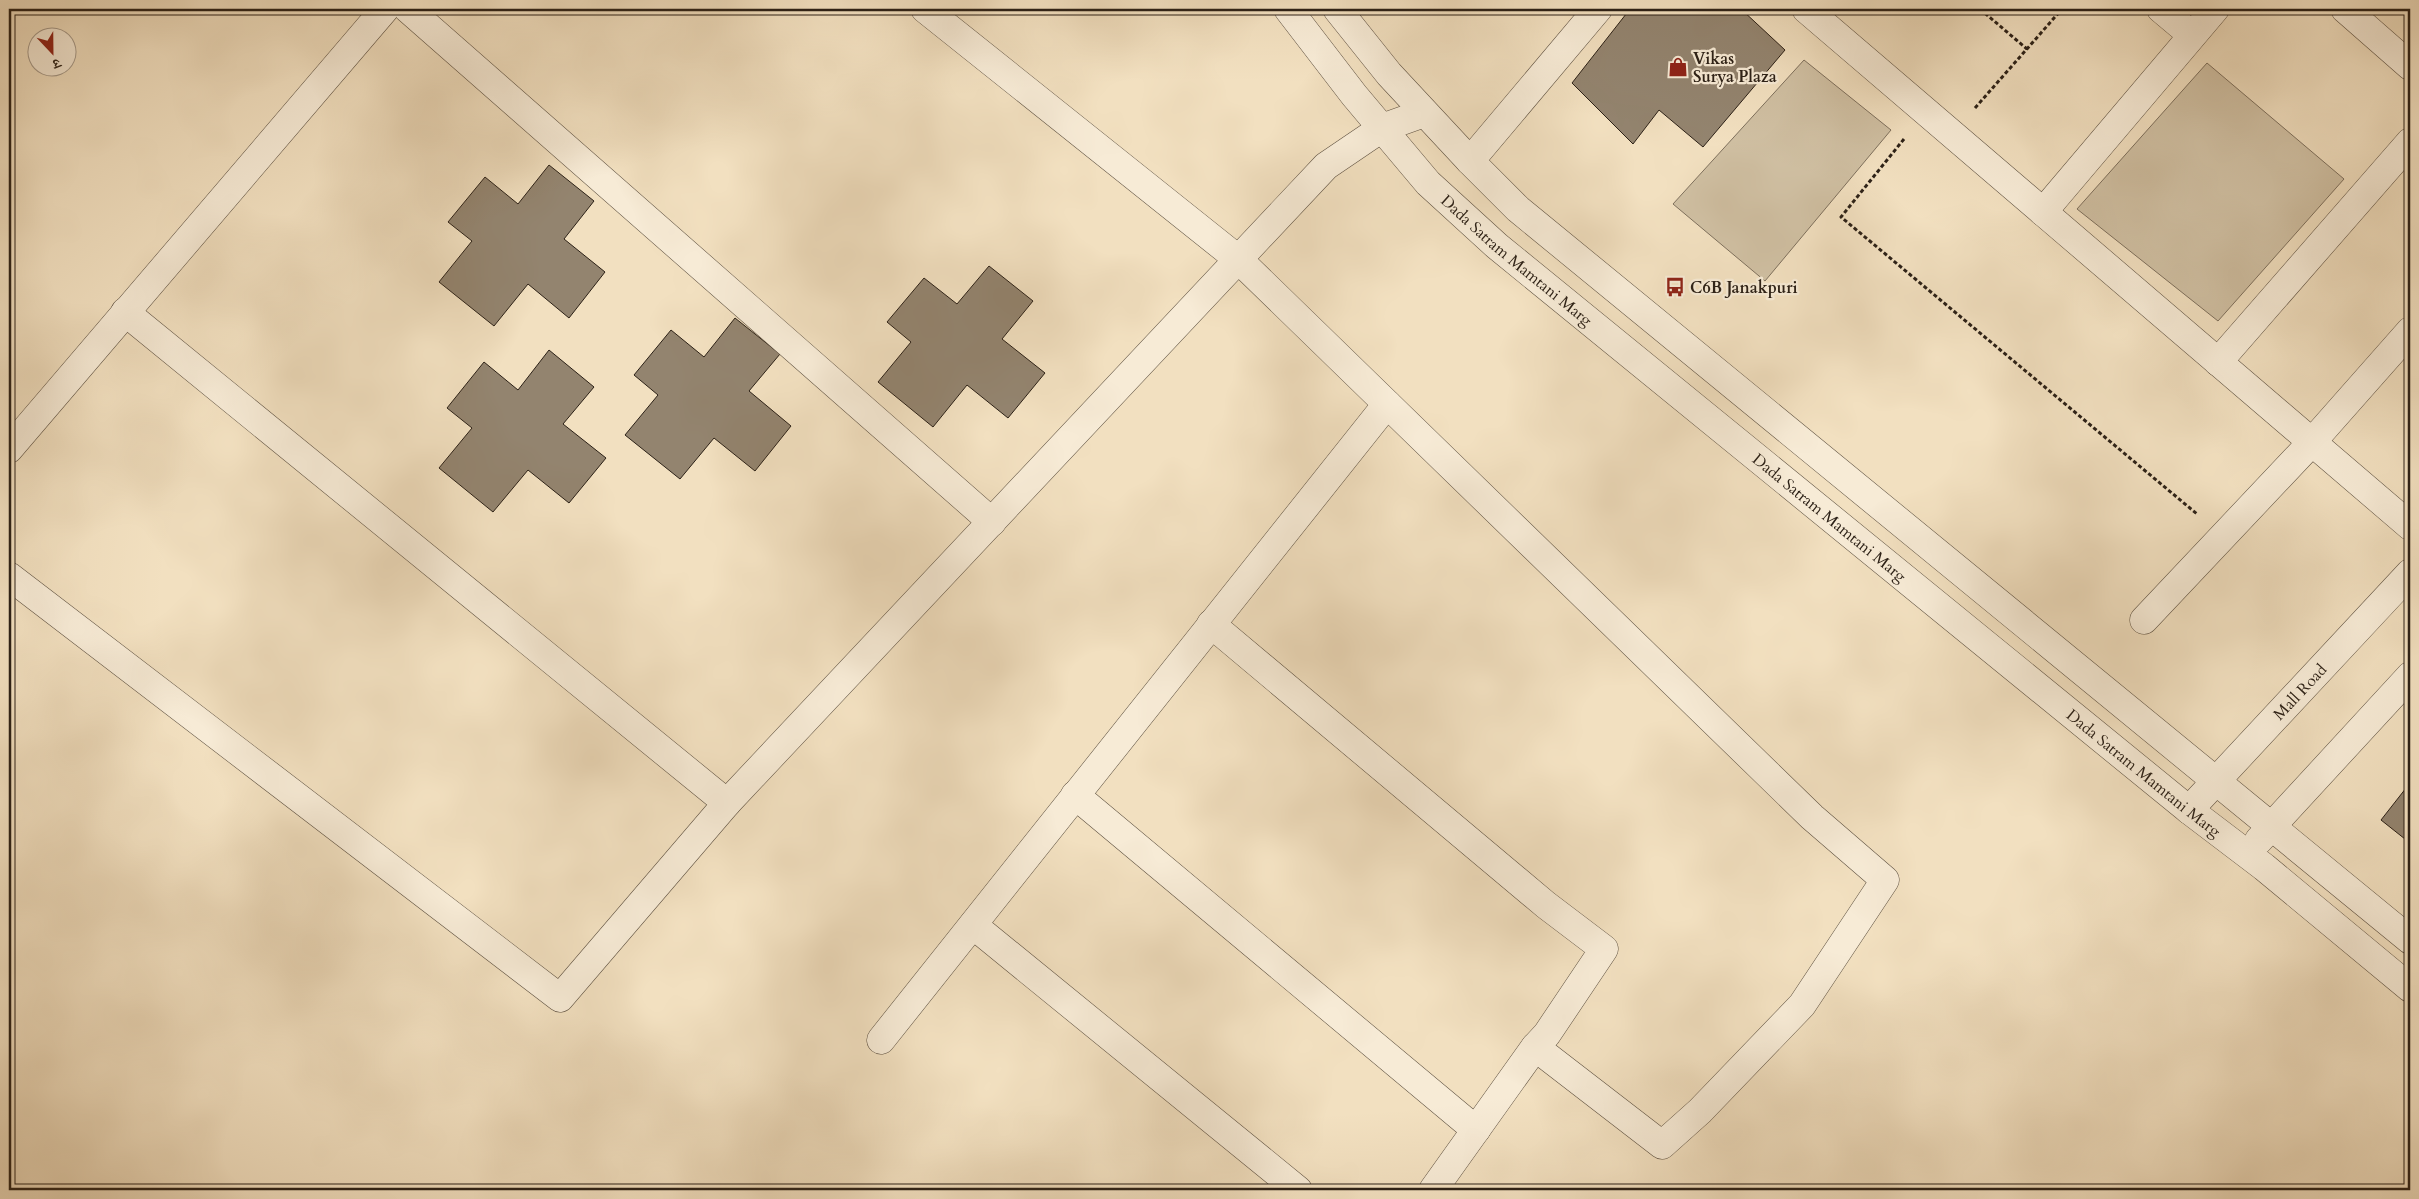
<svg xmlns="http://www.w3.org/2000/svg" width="2419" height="1199" font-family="Cardo,'Noto Serif Devanagari',serif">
	<rect width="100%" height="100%" fill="#f2e0c0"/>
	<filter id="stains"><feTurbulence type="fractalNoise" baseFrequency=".004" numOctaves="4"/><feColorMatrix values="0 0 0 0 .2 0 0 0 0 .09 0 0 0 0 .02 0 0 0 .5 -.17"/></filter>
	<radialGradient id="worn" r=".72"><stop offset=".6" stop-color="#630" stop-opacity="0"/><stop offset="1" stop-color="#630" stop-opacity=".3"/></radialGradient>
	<!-- green -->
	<path fill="#d0c0a3" stroke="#7e705d" d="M 1804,60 L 1891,130 L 1765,281 L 1673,204 Z
		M 2207,63 L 2344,179 L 2218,321 L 2077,209 Z"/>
	<!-- building -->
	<path fill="#93846f" stroke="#2c2117" d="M 1630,9 L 1741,9 L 1785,50 L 1703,147 L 1659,110 L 1633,144 L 1572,83 Z
		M 549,165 L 594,201 L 564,239 L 605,272 L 569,318 L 528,284 L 494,326 L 439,282 L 472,241 L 448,222 L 485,177 L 518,204 Z
		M 989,266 L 1033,301 L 1002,339 L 1045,373 L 1008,418 L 967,385 L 933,427 L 878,382 L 911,342 L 887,322 L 924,278 L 957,304 Z
		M 735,318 L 780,354 L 749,391 L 791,426 L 755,471 L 714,438 L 680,479 L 625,435 L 658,395 L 634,375 L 671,330 L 704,357 Z
		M 549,350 L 594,387 L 563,424 L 606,458 L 569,503 L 528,470 L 493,512 L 439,468 L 472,428 L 447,408 L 484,362 L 518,390 Z
		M 2410,783 L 2410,843 L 2381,820 Z"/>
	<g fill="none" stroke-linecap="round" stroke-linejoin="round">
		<defs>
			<g id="minor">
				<path d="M 408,9 L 992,522"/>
				<path d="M 925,9 L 1238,259 L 1812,817 L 1885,880 L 1802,1005 L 1700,1111 L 1662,1145 L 1535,1047"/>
				<path id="s1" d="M 1288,9 L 1354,95 L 1428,183 L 1497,246 L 2189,810 L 2264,867 L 2410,988"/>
				<path d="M 1337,9 L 1389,74 L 1470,161 L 1518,209 L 2410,940"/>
				<path d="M 1806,9 L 2410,526"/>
				<path d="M 2161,9 L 2192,35"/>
				<path d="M 2345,9 L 2410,66"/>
				<path d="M 1470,161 L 1598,9"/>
				<path d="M 2043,212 L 2215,9"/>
				<path d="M 125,312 L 727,803"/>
				<path d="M 2218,362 L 2410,142"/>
				<path d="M 9,449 L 385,9"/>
				<path d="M 9,576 L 560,998 L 727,803 L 1326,166 L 1382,128 L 1424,113"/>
				<path d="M 2144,620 L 2312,442 L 2410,331"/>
				<path d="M 1211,624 L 1546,905 L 1604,949 L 1547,1034 L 1535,1047 L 1433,1190"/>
				<path d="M 1075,795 L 1476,1130"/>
				<path id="s2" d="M 2189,810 L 2410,573"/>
				<path d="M 2259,840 L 2410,676"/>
				<path d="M 973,925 L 1298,1190"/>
				<path d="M 881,1040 L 1387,404"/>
			</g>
		</defs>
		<!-- minor casing -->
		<use href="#minor" stroke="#5e5141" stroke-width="29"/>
		<!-- path -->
		<path stroke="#2c2117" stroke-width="3" stroke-dasharray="4 2.5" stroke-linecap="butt" d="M 1980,9 L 2027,49
			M 1975,108 L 2062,9
			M 1904,139 L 1841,217 L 2197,514"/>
		<!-- minor -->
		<use href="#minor" stroke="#f7ebd6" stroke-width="28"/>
	</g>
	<!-- icons -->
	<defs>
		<symbol id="shop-bare" viewBox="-9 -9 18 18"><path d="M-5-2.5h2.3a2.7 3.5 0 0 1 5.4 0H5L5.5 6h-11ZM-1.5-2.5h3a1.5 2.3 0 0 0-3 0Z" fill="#8f2418" stroke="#f7ebd6" stroke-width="2.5" paint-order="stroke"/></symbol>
		<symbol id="bus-bare" viewBox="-9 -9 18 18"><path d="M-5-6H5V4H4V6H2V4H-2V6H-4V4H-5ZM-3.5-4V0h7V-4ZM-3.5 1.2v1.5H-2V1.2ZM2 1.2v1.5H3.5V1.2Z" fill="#8f2418" stroke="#f7ebd6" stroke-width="2.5" paint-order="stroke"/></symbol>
	</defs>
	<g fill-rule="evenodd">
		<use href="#shop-bare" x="1664" y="53" width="28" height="28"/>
		<use href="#bus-bare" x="1661" y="273" width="28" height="28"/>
	</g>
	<g text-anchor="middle" stroke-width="4.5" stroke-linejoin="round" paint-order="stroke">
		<!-- poi labels -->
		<g font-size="16" font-weight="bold" fill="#2c2117" stroke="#f7ebd6" text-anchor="start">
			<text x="1693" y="64">Vikas<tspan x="1693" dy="18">Surya Plaza</tspan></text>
			<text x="1690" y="293">C6B Janakpuri</text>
		</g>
		<!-- street labels -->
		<g font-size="16" fill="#2c2117" stroke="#f7ebd6">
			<text dy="6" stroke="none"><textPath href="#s1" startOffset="341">Dada Satram Mamtani Marg</textPath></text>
			<text dy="6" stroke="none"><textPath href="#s1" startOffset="746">Dada Satram Mamtani Marg</textPath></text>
			<text dy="6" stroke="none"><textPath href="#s2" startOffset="162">Mall Road</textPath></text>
			<text dy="6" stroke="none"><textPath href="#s1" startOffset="1151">Dada Satram Mamtani Marg</textPath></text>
		</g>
	</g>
	<!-- margin -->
	<rect width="2419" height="1199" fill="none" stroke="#f2e0c0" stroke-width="30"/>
	<rect x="10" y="10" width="2399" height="1179" fill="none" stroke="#2c2117" stroke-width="2.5"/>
	<rect x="15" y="15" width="2389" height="1169" fill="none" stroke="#2c2117"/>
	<!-- north arrow -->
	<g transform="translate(52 52) rotate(158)"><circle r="24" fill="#f7ebd6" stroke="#a69a8a"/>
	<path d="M0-4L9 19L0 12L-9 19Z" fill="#8f2418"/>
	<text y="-8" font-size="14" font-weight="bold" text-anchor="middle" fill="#2c2117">उ</text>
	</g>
	<rect width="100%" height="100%" filter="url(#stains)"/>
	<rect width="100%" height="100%" fill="url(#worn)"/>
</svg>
